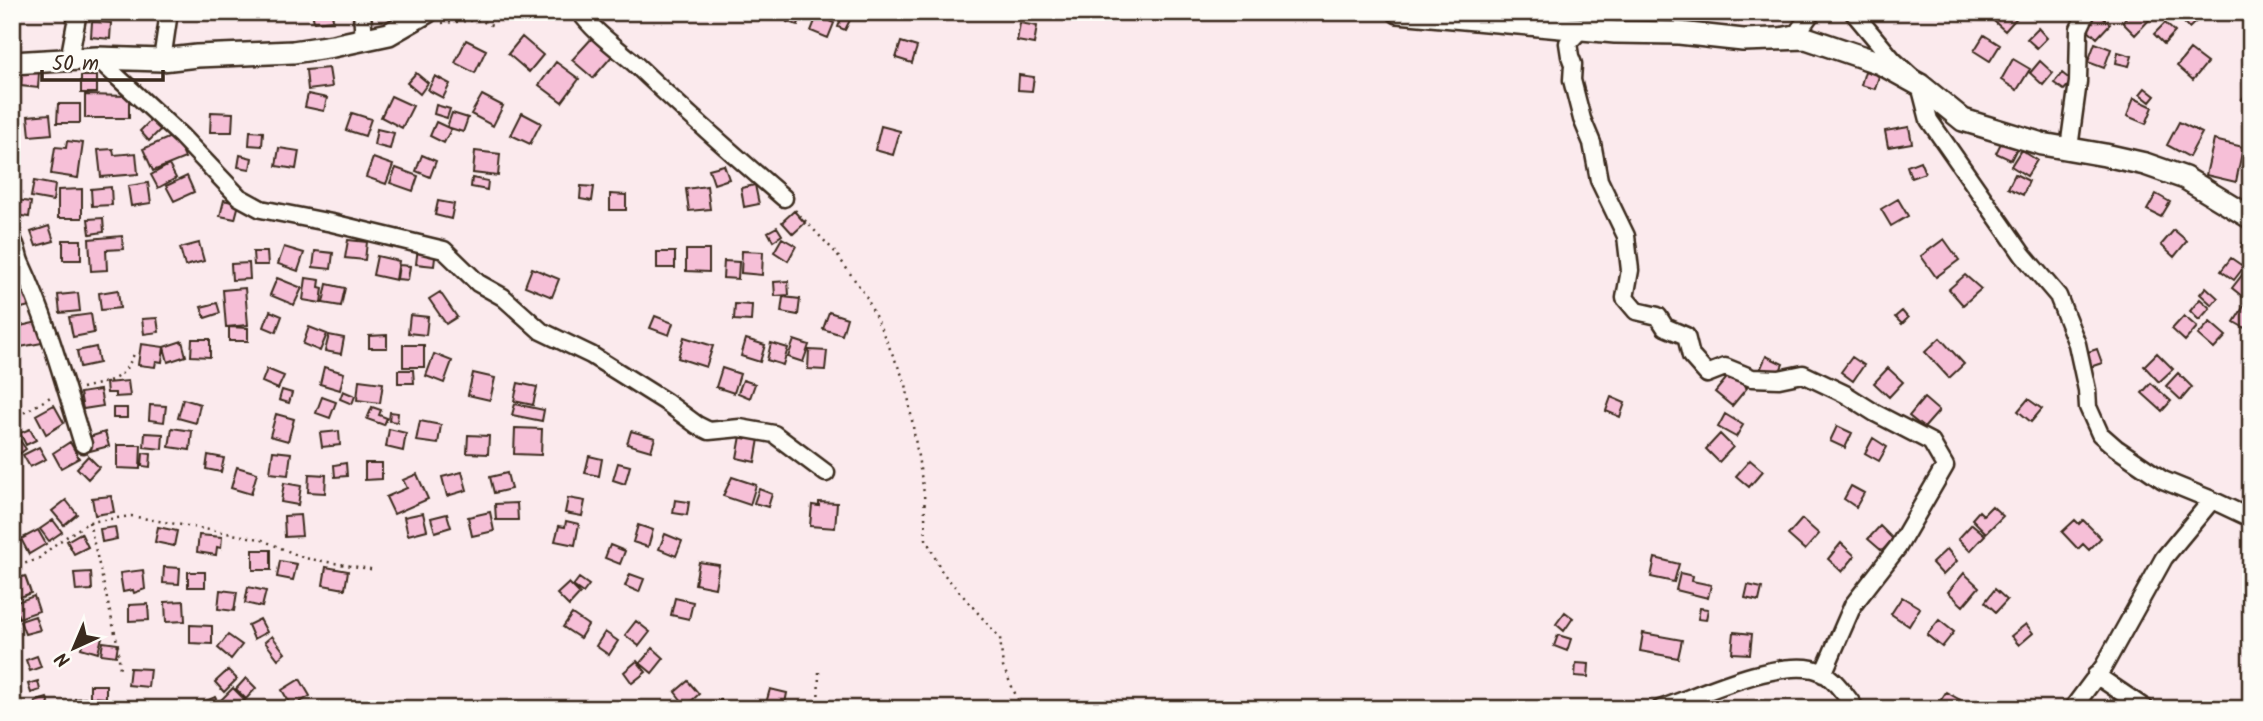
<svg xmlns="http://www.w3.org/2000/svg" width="2263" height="721" font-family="Kalam,sans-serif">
	<rect width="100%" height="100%" fill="#fbeaed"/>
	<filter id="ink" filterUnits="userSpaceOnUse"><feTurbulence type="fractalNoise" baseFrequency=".0143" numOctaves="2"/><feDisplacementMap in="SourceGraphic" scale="14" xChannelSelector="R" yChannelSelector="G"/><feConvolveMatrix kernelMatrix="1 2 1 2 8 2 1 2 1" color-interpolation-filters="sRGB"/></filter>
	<g filter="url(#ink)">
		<!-- building -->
		<path fill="#f6bfd7" stroke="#3b2a1e" stroke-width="2" d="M 85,12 L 108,12 L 107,18 Z
			M 312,12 L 332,12 L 333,20 L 314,22 Z
			M 790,12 L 802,13 L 798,25 L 787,22 Z
			M 1987,12 L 2021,12 L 2021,13 L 2005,31 L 1986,14 Z
			M 2131,12 L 2143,12 L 2150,19 L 2135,35 L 2122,22 Z
			M 2174,12 L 2206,12 L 2189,28 Z
			M 2098,13 L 2110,24 L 2097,38 L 2085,27 Z
			M 817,16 L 834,23 L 828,38 L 811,31 Z
			M 842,17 L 850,20 L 845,30 L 838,27 Z
			M 92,22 L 111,23 L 110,39 L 91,37 Z
			M 1020,23 L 1037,26 L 1034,44 L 1017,41 Z
			M 2165,23 L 2175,32 L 2164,44 L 2154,34 Z
			M 2038,28 L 2047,38 L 2037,48 L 2027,39 Z
			M 1984,35 L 2000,45 L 1990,61 L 1974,51 Z
			M 522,37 L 543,55 L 529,72 L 508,54 Z
			M 593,37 L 613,55 L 593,78 L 572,60 Z
			M 466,40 L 486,50 L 475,73 L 455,63 Z
			M 901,42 L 917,47 L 912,63 L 896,58 Z
			M 2095,43 L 2111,49 L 2104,68 L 2088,62 Z
			M 2190,50 L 2207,63 L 2193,80 L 2177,66 Z
			M 2118,52 L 2132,56 L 2129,66 L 2116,63 Z
			M 2013,59 L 2030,69 L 2017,90 L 2001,80 Z
			M 2040,61 L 2053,73 L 2043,85 L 2030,73 Z
			M 556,62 L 579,79 L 562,102 L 539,85 Z
			M 329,68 L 332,87 L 308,90 L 306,70 Z
			M 22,71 L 39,73 L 38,88 L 21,86 Z
			M 1865,71 L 1879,76 L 1875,89 L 1861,85 Z
			M 416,73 L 428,83 L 420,94 L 407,83 Z
			M 2062,73 L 2072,81 L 2064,90 L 2054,83 Z
			M 1019,75 L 1034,77 L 1032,91 L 1018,90 Z
			M 81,76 L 97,76 L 97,93 L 81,93 Z
			M 435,76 L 450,84 L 443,98 L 428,90 Z
			M 2251,87 L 2251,105 L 2242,99 Z
			M 2145,88 L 2155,96 L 2150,102 L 2140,94 Z
			M 308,94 L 327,98 L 324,111 L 305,107 Z
			M 85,95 L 129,96 L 129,118 L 85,118 Z
			M 482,95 L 503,106 L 493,126 L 471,114 Z
			M 391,96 L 413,106 L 402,128 L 381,117 Z
			M 2134,98 L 2153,107 L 2146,124 L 2127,116 Z
			M 58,104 L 80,104 L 80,123 L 57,123 Z
			M 436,105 L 450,109 L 447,118 L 434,114 Z
			M 211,112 L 233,113 L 232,132 L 210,132 Z
			M 352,113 L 371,119 L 365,136 L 346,130 Z
			M 452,113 L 468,118 L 463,132 L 447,127 Z
			M 522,113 L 541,123 L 530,144 L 511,135 Z
			M 50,114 L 52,134 L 30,136 L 28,116 Z
			M 155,116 L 164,126 L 149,141 L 140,131 Z
			M 436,122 L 451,129 L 444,143 L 430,136 Z
			M 2179,122 L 2202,133 L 2189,157 L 2167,145 Z
			M 881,126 L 900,131 L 893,155 L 875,150 Z
			M 1909,127 L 1912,143 L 1888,147 L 1885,131 Z
			M 377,129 L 394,133 L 390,149 L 374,145 Z
			M 250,131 L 263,132 L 262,146 L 249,145 Z
			M 175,135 L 185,158 L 153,171 L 143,149 Z
			M 2004,137 L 2019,144 L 2011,160 L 1996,153 Z
			M 2214,140 L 2243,147 L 2236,182 L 2206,175 Z
			M 67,141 L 83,143 L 78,178 L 51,174 L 55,147 L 66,148 Z
			M 279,148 L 299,151 L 296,169 L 276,166 Z
			M 113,149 L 114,155 L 136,153 L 138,174 L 101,177 L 98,150 Z
			M 2021,150 L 2037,160 L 2027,176 L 2011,166 Z
			M 475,151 L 500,154 L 498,176 L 473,173 Z
			M 240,155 L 252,158 L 250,169 L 238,167 Z
			M 422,155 L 436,161 L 430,177 L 416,171 Z
			M 373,158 L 393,165 L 386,184 L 366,177 Z
			M 1920,161 L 1925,173 L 1911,178 L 1907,166 Z
			M 169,165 L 176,178 L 158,188 L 151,175 Z
			M 724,165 L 729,179 L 714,184 L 709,169 Z
			M 396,168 L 418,176 L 413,191 L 390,183 Z
			M 2015,174 L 2029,181 L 2023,195 L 2008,188 Z
			M 12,176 L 16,176 L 15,185 L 19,186 L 19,194 L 12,193 Z
			M 187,176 L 194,192 L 174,201 L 166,186 Z
			M 472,178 L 488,181 L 487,190 L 471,187 Z
			M 34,181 L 55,185 L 53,201 L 31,197 Z
			M 148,183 L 151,203 L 131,206 L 128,186 Z
			M 755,185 L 759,204 L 744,207 L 741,188 Z
			M 581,186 L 594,187 L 592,201 L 580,199 Z
			M 707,186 L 710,209 L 689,211 L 686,189 Z
			M 111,187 L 112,205 L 92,206 L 91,189 Z
			M 82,189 L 82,218 L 58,218 L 58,190 Z
			M 610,194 L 626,195 L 626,210 L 610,210 Z
			M 2156,194 L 2170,202 L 2161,217 L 2147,210 Z
			M 1898,199 L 1908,216 L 1891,226 L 1881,209 Z
			M 17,200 L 31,202 L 29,217 L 15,215 Z
			M 224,200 L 239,204 L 235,219 L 220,216 Z
			M 438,201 L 454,204 L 451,219 L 435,215 Z
			M 794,211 L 805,223 L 793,234 L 782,222 Z
			M 103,218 L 104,232 L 90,234 L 88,219 Z
			M 49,226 L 54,241 L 36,246 L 31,232 Z
			M 777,227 L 782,235 L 773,241 L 768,232 Z
			M 2251,229 L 2251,253 L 2241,247 Z
			M 2174,230 L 2187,241 L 2174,257 L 2161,245 Z
			M 122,236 L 123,249 L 106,250 L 107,270 L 91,271 L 89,239 Z
			M 782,238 L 796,246 L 788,261 L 774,252 Z
			M 1944,239 L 1959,260 L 1936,277 L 1921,256 Z
			M 63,240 L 81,240 L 81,260 L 63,260 Z
			M 348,240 L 367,242 L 365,260 L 345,258 Z
			M 199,243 L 204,261 L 185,266 L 180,248 Z
			M 284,247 L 304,253 L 298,271 L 278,264 Z
			M 418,247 L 436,249 L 434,266 L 416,264 Z
			M 686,250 L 709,250 L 709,272 L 686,271 Z
			M 315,251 L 333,253 L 331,269 L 313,267 Z
			M 742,251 L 763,252 L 762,275 L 741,273 Z
			M 253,252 L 267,252 L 268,265 L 254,265 Z
			M 657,252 L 675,252 L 675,268 L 657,268 Z
			M 377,256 L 399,261 L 396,280 L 373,275 Z
			M 2231,258 L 2244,267 L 2234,280 L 2221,271 Z
			M 724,261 L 739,262 L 738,279 L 723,278 Z
			M 249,263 L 250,279 L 232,280 L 231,264 Z
			M 399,265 L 410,266 L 408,280 L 397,279 Z
			M 532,268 L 559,279 L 552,297 L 525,286 Z
			M 2243,274 L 2251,280 L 2251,297 L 2248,301 L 2232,288 Z
			M 1965,275 L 1981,289 L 1963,305 L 1949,289 Z
			M 277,278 L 302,288 L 294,305 L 270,295 Z
			M 306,278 L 320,280 L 319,287 L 323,288 L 321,303 L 303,300 Z
			M 788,281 L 789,295 L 775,296 L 774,282 Z
			M 327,284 L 345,288 L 341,306 L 323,303 Z
			M 28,287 L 33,305 L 14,310 L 12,291 Z
			M 2206,287 L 2218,298 L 2212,305 L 2200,294 Z
			M 245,288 L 248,325 L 226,327 L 223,290 Z
			M 118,290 L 120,308 L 101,310 L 99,293 Z
			M 440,292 L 457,317 L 446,324 L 429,299 Z
			M 78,293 L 80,311 L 60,313 L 58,295 Z
			M 783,297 L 800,299 L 798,315 L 781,312 Z
			M 2200,299 L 2210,308 L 2199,320 L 2190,311 Z
			M 217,303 L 220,313 L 205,318 L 201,307 Z
			M 735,304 L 752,305 L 751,321 L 734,320 Z
			M 2244,306 L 2251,310 L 2250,331 L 2234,322 Z
			M 270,311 L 282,316 L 276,332 L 264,327 Z
			M 1902,311 L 1908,318 L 1902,324 L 1895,317 Z
			M 829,312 L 847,318 L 842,335 L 823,329 Z
			M 91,314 L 94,333 L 73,337 L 69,317 Z
			M 410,315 L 428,317 L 426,335 L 408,333 Z
			M 655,316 L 673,323 L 669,335 L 650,328 Z
			M 2184,316 L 2197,327 L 2185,341 L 2172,329 Z
			M 157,318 L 159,332 L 144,334 L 142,319 Z
			M 38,322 L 42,343 L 20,347 L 16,327 Z
			M 2210,322 L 2226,336 L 2214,349 L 2198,335 Z
			M 229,327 L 248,328 L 248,341 L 229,341 Z
			M 309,327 L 327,334 L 320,351 L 303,344 Z
			M 329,335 L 344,338 L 341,354 L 325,351 Z
			M 387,335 L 387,348 L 369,348 L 369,336 Z
			M 684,337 L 713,346 L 706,367 L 678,358 Z
			M 1940,338 L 1964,364 L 1949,378 L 1925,352 Z
			M 192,339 L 210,339 L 210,357 L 191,356 Z
			M 746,339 L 765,345 L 760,362 L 741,356 Z
			M 794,340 L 809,345 L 803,362 L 788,357 Z
			M 182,341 L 186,356 L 168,362 L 164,347 Z
			M 771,343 L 788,348 L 783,365 L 767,360 Z
			M 141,344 L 164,347 L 162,362 L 156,361 L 155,367 L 138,365 Z
			M 403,345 L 424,345 L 424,367 L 403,367 Z
			M 96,347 L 99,363 L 80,367 L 77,351 Z
			M 2097,349 L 2102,363 L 2087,368 L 2082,354 Z
			M 809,350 L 827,351 L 825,370 L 808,369 Z
			M 2157,353 L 2173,369 L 2159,382 L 2144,366 Z
			M 434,354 L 452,361 L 444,383 L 426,376 Z
			M 1766,356 L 1783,364 L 1777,378 L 1760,370 Z
			M 1852,357 L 1864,365 L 1853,381 L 1841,372 Z
			M 324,367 L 344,373 L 340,390 L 320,384 Z
			M 722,368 L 740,374 L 734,393 L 716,387 Z
			M 1888,368 L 1903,382 L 1889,397 L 1874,383 Z
			M 267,369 L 284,376 L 278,389 L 262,382 Z
			M 398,370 L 413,370 L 414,383 L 398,383 Z
			M 473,373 L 495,378 L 490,400 L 468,395 Z
			M 2178,373 L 2192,387 L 2181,400 L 2166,386 Z
			M 1730,374 L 1747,388 L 1732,406 L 1715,392 Z
			M 359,380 L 383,383 L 380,403 L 357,400 Z
			M 743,380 L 755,384 L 750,398 L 738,393 Z
			M 128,381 L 130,396 L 115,397 L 115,393 L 107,393 L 106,383 Z
			M 518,383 L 537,387 L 533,405 L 514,401 Z
			M 2151,383 L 2171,401 L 2162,411 L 2142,393 Z
			M 100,390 L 103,406 L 83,409 L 80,393 Z
			M 282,390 L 292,393 L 289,403 L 279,400 Z
			M 343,391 L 355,396 L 352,404 L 340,399 Z
			M 322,397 L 336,402 L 330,418 L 316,413 Z
			M 1611,397 L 1625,403 L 1620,417 L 1606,411 Z
			M 1924,398 L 1939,411 L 1924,428 L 1909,416 Z
			M 183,399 L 200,404 L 196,423 L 178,418 Z
			M 2028,399 L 2042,409 L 2031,422 L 2018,411 Z
			M 515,404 L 544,410 L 542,421 L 512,415 Z
			M 54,405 L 64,423 L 46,434 L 36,415 Z
			M 150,405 L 166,406 L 164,422 L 149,420 Z
			M 372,407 L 381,410 L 379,415 L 387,418 L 384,425 L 367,419 Z
			M 113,408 L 127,408 L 127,418 L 113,418 Z
			M 390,412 L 398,413 L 397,422 L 389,421 Z
			M 276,414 L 294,419 L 288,441 L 270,436 Z
			M 1725,414 L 1743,425 L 1736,437 L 1718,427 Z
			M 420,421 L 441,425 L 438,444 L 416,441 Z
			M 1837,426 L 1852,433 L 1845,448 L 1830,441 Z
			M 172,428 L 192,431 L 190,450 L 169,447 Z
			M 515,428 L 542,429 L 541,455 L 514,454 Z
			M 30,429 L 36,440 L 26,445 L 20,433 Z
			M 389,429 L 406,433 L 403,451 L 386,447 Z
			M 339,431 L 340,445 L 322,447 L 320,433 Z
			M 631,431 L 655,438 L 651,451 L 627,444 Z
			M 105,432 L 109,446 L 90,451 L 86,438 Z
			M 145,433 L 163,434 L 162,449 L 144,447 Z
			M 15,434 L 26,449 L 12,459 L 12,435 Z
			M 1720,434 L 1733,447 L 1719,462 L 1706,449 Z
			M 468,435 L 489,436 L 488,454 L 467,453 Z
			M 741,436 L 759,439 L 755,462 L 737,458 Z
			M 1873,438 L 1887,447 L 1879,461 L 1865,453 Z
			M 70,442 L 79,458 L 61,468 L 53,453 Z
			M 117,445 L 141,445 L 140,469 L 117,468 Z
			M 39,447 L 46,459 L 30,467 L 23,455 Z
			M 273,451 L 291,453 L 288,475 L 270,473 Z
			M 143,453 L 151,454 L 150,467 L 142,466 Z
			M 208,455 L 224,458 L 221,472 L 206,469 Z
			M 88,456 L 99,467 L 88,479 L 77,468 Z
			M 589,456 L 602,459 L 599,476 L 585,473 Z
			M 1750,460 L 1763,471 L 1749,487 L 1736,476 Z
			M 346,463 L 347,476 L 335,477 L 334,465 Z
			M 365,463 L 382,463 L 382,479 L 365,480 Z
			M 618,463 L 630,466 L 625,484 L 613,480 Z
			M 237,467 L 257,473 L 251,494 L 231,488 Z
			M 462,472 L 467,490 L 447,496 L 442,477 Z
			M 507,473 L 511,489 L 494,493 L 490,477 Z
			M 309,474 L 326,475 L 325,493 L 308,492 Z
			M 417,474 L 428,499 L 394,514 L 386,497 L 407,488 L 403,480 Z
			M 732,477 L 756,485 L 750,505 L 723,496 Z
			M 284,483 L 301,486 L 298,505 L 281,502 Z
			M 1851,486 L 1864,493 L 1856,507 L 1844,499 Z
			M 759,489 L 772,494 L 768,507 L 754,503 Z
			M 111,496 L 114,512 L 95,515 L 92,498 Z
			M 568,498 L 585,501 L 582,516 L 565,513 Z
			M 66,500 L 77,514 L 64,525 L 52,511 Z
			M 675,500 L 689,502 L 687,515 L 673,513 Z
			M 819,502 L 837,503 L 835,528 L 810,526 L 812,505 L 819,506 Z
			M 517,503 L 518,520 L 496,520 L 495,504 Z
			M 1992,506 L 2003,516 L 1986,533 L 1972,519 L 1979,511 L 1983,515 Z
			M 490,512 L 494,531 L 472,536 L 468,517 Z
			M 423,513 L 427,530 L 408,535 L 404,517 Z
			M 447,514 L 451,527 L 435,532 L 431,518 Z
			M 300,515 L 302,536 L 285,537 L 284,516 Z
			M 1802,519 L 1819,534 L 1805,550 L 1788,535 Z
			M 53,520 L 62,532 L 49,541 L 40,529 Z
			M 2075,520 L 2079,524 L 2083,520 L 2101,538 L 2089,550 L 2083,544 L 2078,549 L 2062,532 Z
			M 566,521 L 579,524 L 575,545 L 555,541 L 559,526 L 565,527 Z
			M 1972,524 L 1985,535 L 1970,551 L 1958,539 Z
			M 638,525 L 653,530 L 648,547 L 633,542 Z
			M 1880,526 L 1893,539 L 1882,551 L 1868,539 Z
			M 115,527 L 117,539 L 102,542 L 100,529 Z
			M 158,527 L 177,531 L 174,546 L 155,542 Z
			M 38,530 L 46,544 L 29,554 L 21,539 Z
			M 81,533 L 88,547 L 74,554 L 67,541 Z
			M 665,534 L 682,541 L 676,556 L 659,549 Z
			M 199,535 L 222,537 L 221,548 L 217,547 L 216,555 L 197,552 Z
			M 1841,543 L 1855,556 L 1842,572 L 1828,559 Z
			M 610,545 L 625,551 L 620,564 L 605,558 Z
			M 1947,549 L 1957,561 L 1943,575 L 1932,563 Z
			M 253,550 L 271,550 L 271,570 L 253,570 Z
			M 1655,558 L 1679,564 L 1674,582 L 1651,577 Z
			M 280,561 L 297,564 L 293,580 L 277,577 Z
			M 699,562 L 719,565 L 715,588 L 695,584 Z
			M 164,567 L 180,568 L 179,584 L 163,583 Z
			M 326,567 L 348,571 L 345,589 L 323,585 Z
			M 143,570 L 145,589 L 134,593 L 133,590 L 123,592 L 120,573 Z
			M 91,572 L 92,590 L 76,591 L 74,573 Z
			M 188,572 L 205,572 L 205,587 L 188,587 Z
			M 1680,573 L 1693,576 L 1692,581 L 1711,585 L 1708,598 L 1676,590 Z
			M 1964,573 L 1979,587 L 1963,606 L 1948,592 Z
			M 630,574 L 644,579 L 639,592 L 625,586 Z
			M 25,576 L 31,593 L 12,600 L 12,580 Z
			M 579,578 L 589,585 L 583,593 L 573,586 Z
			M 569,583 L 580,594 L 569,606 L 557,594 Z
			M 1748,585 L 1762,588 L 1759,601 L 1745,598 Z
			M 248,587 L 266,591 L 262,607 L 245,603 Z
			M 1995,589 L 2007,600 L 1996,612 L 1985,602 Z
			M 220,590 L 237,592 L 234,611 L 218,609 Z
			M 34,596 L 39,611 L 19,618 L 14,603 Z
			M 1902,597 L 1920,608 L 1909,626 L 1891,614 Z
			M 675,598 L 693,602 L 689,619 L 671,615 Z
			M 184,601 L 185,621 L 166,622 L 165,602 Z
			M 148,604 L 149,620 L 129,621 L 129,605 Z
			M 1700,608 L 1708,609 L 1706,620 L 1698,619 Z
			M 1565,612 L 1573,618 L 1564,631 L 1556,624 Z
			M 572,614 L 588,625 L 580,638 L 563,627 Z
			M 35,616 L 40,630 L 25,634 L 20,621 Z
			M 260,619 L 267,632 L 254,639 L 248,625 Z
			M 1939,620 L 1954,632 L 1942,647 L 1927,635 Z
			M 636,621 L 650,632 L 639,646 L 625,635 Z
			M 2026,624 L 2033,633 L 2019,645 L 2011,636 Z
			M 190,625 L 212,626 L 212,644 L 190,643 Z
			M 605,632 L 618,641 L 609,655 L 596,646 Z
			M 1734,632 L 1752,634 L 1750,654 L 1732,653 Z
			M 85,633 L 102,637 L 98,653 L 81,648 Z
			M 1643,633 L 1682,640 L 1678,658 L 1640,651 Z
			M 228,635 L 242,645 L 231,659 L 218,648 Z
			M 1558,635 L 1571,639 L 1567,651 L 1554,646 Z
			M 272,636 L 285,653 L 278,659 L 265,642 Z
			M 103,642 L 118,644 L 116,656 L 101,654 Z
			M 653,648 L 664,658 L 652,673 L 640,663 Z
			M 37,656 L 41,667 L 30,671 L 26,660 Z
			M 637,661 L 646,672 L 632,683 L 624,672 Z
			M 1576,663 L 1589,664 L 1588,677 L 1575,676 Z
			M 130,668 L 150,669 L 148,687 L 128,685 Z
			M 228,670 L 237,679 L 224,692 L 215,682 Z
			M 246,678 L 256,688 L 246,699 L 236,689 Z
			M 300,679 L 310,696 L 292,707 L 282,690 Z
			M 38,681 L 40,690 L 31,693 L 28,684 Z
			M 688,681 L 699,694 L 686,706 L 675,692 Z
			M 90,685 L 106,685 L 106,698 L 90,697 Z
			M 233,688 L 245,700 L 236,709 L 230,709 L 221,700 Z
			M 770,689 L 787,693 L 784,709 L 765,707 Z
			M 1946,692 L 1960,700 L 1955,709 L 1948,709 L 1939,703 Z
			M 215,697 L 220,709 L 201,709 L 199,704 Z
			M 47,698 L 50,707 L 37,709 L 35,702 Z
			M 85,698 L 85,708 L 75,709 L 75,699 Z
			M 721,700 L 725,709 L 705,709 Z"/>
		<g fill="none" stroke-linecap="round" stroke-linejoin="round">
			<defs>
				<path id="minor" d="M 362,12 L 364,40
					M 580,12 C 595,33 616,47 635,64 C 683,110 733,154 784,198
					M 1853,12 L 1893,60 L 1920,85 L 1929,120 L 2023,255 L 2058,296 L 2077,344 L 2087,390 L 2088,407 L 2100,434 L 2116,448 L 2163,480 L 2212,500
					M 1583,27 L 1568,43 L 1570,56 L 1573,64 L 1572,80 L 1582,119 L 1592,143 L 1599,180 L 1626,236 L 1630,270 L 1625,298 L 1636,311 L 1658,316 L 1665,327 L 1686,336 L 1691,356 L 1707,374 L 1725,367 L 1752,378 L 1779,379 L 1803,374 L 1845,394 L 1875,413 L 1931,442 L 1945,466 L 1898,547 L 1853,605 L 1823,674
					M 1783,36 L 1797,33 L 1812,12
					M 97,58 L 181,136 L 239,197 L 261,209 L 332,223 L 444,250 L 478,283 L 503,297 L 541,331 L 591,355 L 666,402 L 697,425 L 709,431 L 740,428 L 774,434 L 826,473
					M 69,60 L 78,12
					M 162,60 L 169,12
					M 2069,148 L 2078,82 L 2079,29 L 2087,12
					M 12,239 C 18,247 17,256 21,264 C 48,322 64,383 83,444
					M 2096,675 L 2146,709
					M 1660,709 C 1700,695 1771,661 1813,669 C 1832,673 1845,695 1856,709
					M 2072,709 L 2104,666 L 2164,558 L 2212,500 L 2246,516 L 2251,515"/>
				<path id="tertiary" d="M 1398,12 L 1615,32 L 1679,33 L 1743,40 L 1806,38 L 1880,63 L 1920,85 L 1963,120 L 2042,144 L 2105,155 L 2145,164 L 2185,178 L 2251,218
					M 12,63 L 97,58 L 162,60 L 197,56 L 293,52 L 333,46 L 389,34 L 427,12"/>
			</defs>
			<!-- minor casing -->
			<use href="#minor" stroke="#3b2a1e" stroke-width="21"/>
			<!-- tertiary casing -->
			<use href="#tertiary" stroke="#3b2a1e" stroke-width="26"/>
			<!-- path -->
			<path stroke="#3b2a1e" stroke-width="2.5" stroke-dasharray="2 5" stroke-linecap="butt" d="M 442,23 L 480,20 L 490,25 L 506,12
				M 795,210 L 835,252 L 866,296 L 906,384 L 924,493 L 926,539 L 942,572 L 1000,638 L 1003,667 L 1019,702 L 1025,709
				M 82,388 C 110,381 122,382 134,354
				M 12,420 L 52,396
				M 89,522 L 118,646 L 120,670
				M 12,568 L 38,559 L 57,543 L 89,522 L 131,516 L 260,539 L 304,558 L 376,570
				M 818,709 L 819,672
				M 1745,709 L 1748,695"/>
			<!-- minor -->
			<use href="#minor" stroke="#fdfcf7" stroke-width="16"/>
			<!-- tertiary -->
			<use href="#tertiary" stroke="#fdfcf7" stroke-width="21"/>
		</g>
	</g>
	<!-- margin -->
	<rect width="2263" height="721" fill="none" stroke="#fdfcf7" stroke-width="42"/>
	<rect x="21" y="21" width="2221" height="679" fill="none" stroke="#3b2a1e" stroke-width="2.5" filter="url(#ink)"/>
	<!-- north arrow -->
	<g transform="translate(74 648) rotate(224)" stroke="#fdfcf7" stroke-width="5" paint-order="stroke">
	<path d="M0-5L12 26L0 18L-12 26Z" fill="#3b2a1e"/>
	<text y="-10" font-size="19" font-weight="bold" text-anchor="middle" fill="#3b2a1e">N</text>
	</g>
	<!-- scale -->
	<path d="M42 70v10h121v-10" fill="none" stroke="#3b2a1e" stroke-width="3.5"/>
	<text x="52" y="70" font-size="21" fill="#3b2a1e" stroke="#fdfcf7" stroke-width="5" paint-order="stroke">50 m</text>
</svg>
